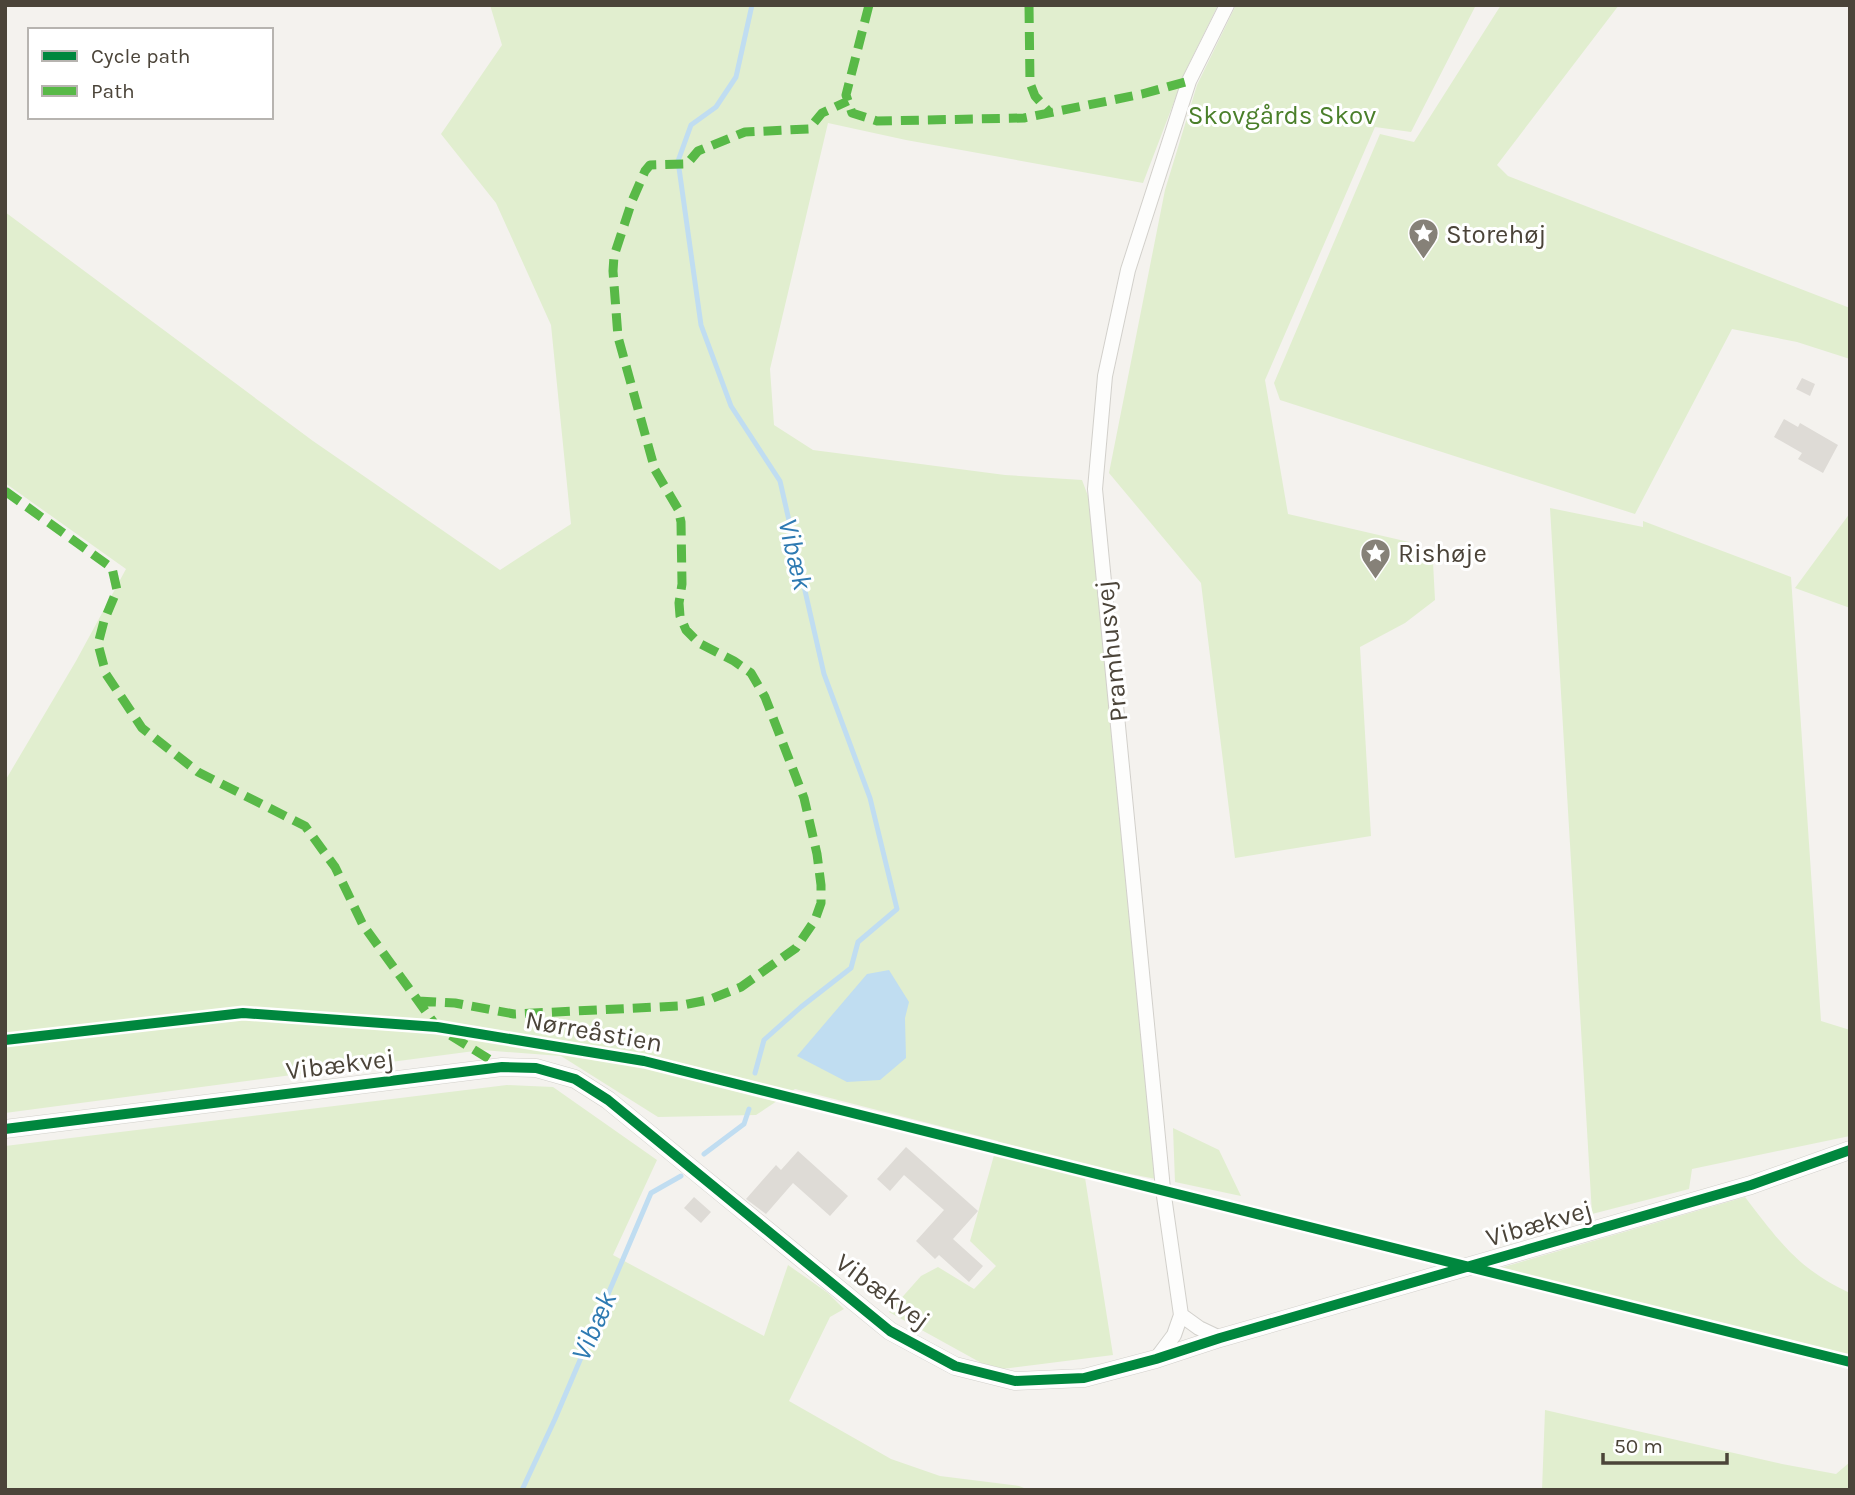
<svg xmlns="http://www.w3.org/2000/svg" width="1855" height="1495" font-family="Karla,sans-serif">
	<rect width="100%" height="100%" fill="#f4f2ee"/>
	<!-- green -->
	<path fill="#e1eecf" d="M 490,5 L 1218,5 L 1187,68 L 1143,183 L 906,140 L 828,123 L 770,369 L 774,425 L 813,450 L 1005,475 L 1082,480 L 1091,504 L 1156,1179 L 1083,1165 L 1113,1355 L 994,1370 L 889,1312 L 921,1276 L 938,1267 L 974,1289 L 996,1266 L 970,1241 L 998,1141 L 795,1089 L 756,1115 L 658,1117 L 561,1056 L 482,1050 L 5,1113 L 5,781 L 76,661 L 126,569 L 5,483 L 5,212 L 313,441 L 500,570 L 571,524 L 551,325 L 496,203 L 441,134 L 502,45 Z
		M 1236,5 L 1476,5 L 1411,132 L 1375,127 L 1265,380 L 1288,514 L 1409,542 L 1433,562 L 1435,600 L 1405,623 L 1360,647 L 1371,836 L 1235,858 L 1201,583 L 1109,473 L 1165,190 L 1197,85 Z
		M 1501,5 L 1619,5 L 1497,165 L 1508,176 L 1850,308 L 1850,359 L 1797,342 L 1732,329 L 1635,514 L 1280,400 L 1274,383 L 1380,134 L 1414,142 Z
		M 1550,508 L 1643,527 L 1643,521 L 1791,577 L 1821,1021 L 1850,1030 L 1850,1136 L 1692,1169 L 1689,1189 L 1592,1214 Z
		M 1850,513 L 1850,608 L 1795,588 Z
		M 507,1085 L 553,1087 L 657,1160 L 613,1255 L 764,1336 L 788,1265 L 828,1293 L 844,1309 L 830,1317 L 789,1401 L 891,1459 L 940,1476 L 1019,1486 L 1029,1490 L 5,1490 L 5,1146 Z
		M 1173,1128 L 1219,1150 L 1241,1196 L 1175,1182 Z
		M 1745,1197 C 1779,1241 1798,1269 1850,1293 L 1850,1355 L 1500,1268 Z
		M 1545,1410 L 1782,1464 L 1836,1474 L 1850,1462 L 1850,1490 L 1542,1490 Z"/>
	<!-- water -->
	<path fill="#c0ddf1" d="M 889,970 L 909,1002 L 905,1018 L 906,1058 L 880,1080 L 847,1082 L 797,1056 L 867,974 Z"/>
	<g fill="none" stroke-linecap="round" stroke-linejoin="round">
		<!-- stream -->
		<path stroke="#c0ddf1" stroke-width="5" d="M 752,5 L 736,77 L 716,107 L 691,125 L 678,161 L 701,325 L 731,406 L 780,481 L 824,674 L 870,798 L 897,909 L 858,942 L 851,968 L 801,1007 L 764,1040 L 755,1073
			M 704,1154 L 744,1124 L 749,1109
			M 522,1490 L 555,1419 L 651,1193 L 681,1176"/>
	</g>
	<!-- building -->
	<path fill="#dedbd6" d="M 1802,378 L 1815,384 L 1810,396 L 1796,389 Z
		M 1784,419 L 1798,427 L 1800,423 L 1838,445 L 1823,473 L 1798,459 L 1802,453 L 1774,437 Z
		M 906,1147 L 978,1211 L 953,1239 L 983,1266 L 969,1282 L 939,1255 L 935,1259 L 916,1241 L 944,1210 L 904,1175 L 890,1191 L 877,1179 Z
		M 798,1151 L 848,1196 L 830,1216 L 793,1183 L 766,1214 L 746,1199 L 776,1165 L 781,1170 Z
		M 694,1197 L 711,1212 L 701,1223 L 684,1208 Z"/>
	<g fill="none" stroke-linecap="round" stroke-linejoin="round">
		<defs>
			<path id="minor" d="M 1181,1315 L 1199,1328 L 1220,1338
				M 1156,1359 L 1174,1335 L 1181,1315 L 1163,1189 L 1095,489 L 1105,376 L 1128,270 L 1189,81 L 1227,5"/>
			<path id="tertiary" d="M 5,1129 L 502,1067 L 536,1068 L 575,1079 L 608,1100 L 890,1331 L 955,1366 L 1015,1381 L 1084,1378 L 1156,1359 L 1220,1338 L 1751,1185 L 1850,1150"/>
		</defs>
		<!-- minor casing -->
		<use href="#minor" stroke="#d2d0cb" stroke-width="16"/>
		<!-- tertiary casing -->
		<use href="#tertiary" stroke="#d2d0cb" stroke-width="19"/>
		<!-- minor -->
		<use href="#minor" stroke="#fdfdfc" stroke-width="14"/>
		<!-- tertiary -->
		<use href="#tertiary" stroke="#fdfdfc" stroke-width="18"/>
		<!-- quiet -->
		<path stroke="#58b947" stroke-width="9" stroke-dasharray="18 9" stroke-linecap="butt" d="M 869,5 L 846,95 L 852,113 L 877,121 L 1024,118 L 1142,94 L 1189,81
			M 1029,5 L 1030,83 L 1035,96 L 1050,113
			M 5,491 L 112,568 L 117,590 L 104,621 L 98,644 L 106,674 L 142,728 L 198,772 L 305,826 L 335,867 L 363,925 L 437,1027 L 502,1067
			M 418,1001 L 455,1003 L 514,1014 L 678,1006 L 708,1000 L 741,987 L 796,948 L 815,920 L 821,903 L 821,885 L 817,854 L 804,798 L 765,697 L 751,673 L 734,661 L 699,643 L 686,630 L 680,616 L 679,603 L 682,584 L 681,522 L 678,509 L 655,470 L 618,337 L 613,271 L 614,256 L 632,201 L 645,171 L 650,165 L 687,164 L 698,151 L 745,132 L 809,129 L 822,113 L 848,101"/>
		<defs>
			<path id="cycleway" d="M 5,1040 L 243,1013 L 437,1027 L 644,1061 L 1850,1362
				M 5,1129 L 502,1067 L 536,1068 L 575,1079 L 608,1100 L 890,1331 L 955,1366 L 1015,1381 L 1084,1378 L 1156,1359 L 1220,1338 L 1751,1185 L 1850,1150"/>
		</defs>
		<!-- cycleway casing -->
		<use href="#cycleway" stroke="#fff" stroke-width="15"/>
		<!-- cycleway -->
		<use href="#cycleway" stroke="#00873e" stroke-width="10"/>
	</g>
	<!-- icons -->
	<defs>
		<symbol id="sight-pin" viewBox="-11 -11 22 30"><path d="M0 17L-7.5 6A9.5 9.5 0 1 1 7.5 6Z" fill="#868178" stroke="#fff"/><path d="M0-6L1.8-2.2L6-1.7L2.9 1.2L3.7 5.4L0 3.3L-3.7 5.4L-2.9 1.2L-6-1.7L-1.8-2.2Z" fill="#fff"/></symbol>
	</defs>
	<g fill-rule="evenodd">
		<use href="#sight-pin" x="1406" y="216" width="35" height="47"/>
		<use href="#sight-pin" x="1358" y="536" width="35" height="47"/>
	</g>
	<g text-anchor="middle" stroke-width="6" stroke-linejoin="round" paint-order="stroke">
		<!-- park labels -->
		<g font-size="26" fill="#4a7f2a" stroke="#fff">
			<text x="1282" y="124">Skovgårds Skov</text>
		</g>
		<!-- poi labels -->
		<g font-size="26" fill="#4b4439" stroke="#fff" text-anchor="start">
			<text x="1446" y="243">Storehøj</text>
			<text x="1398" y="562">Rishøje</text>
		</g>
		<!-- street labels -->
		<g font-size="26" fill="#4b4439" stroke="#fff">
			<text transform="translate(1111 651) rotate(-96)" y="9">Pramhusvej</text>
			<text transform="translate(594 1031) rotate(10)" y="9">Nørreåstien</text>
			<text transform="translate(340 1064) rotate(-7)" y="9">Vibækvej</text>
			<text transform="translate(1539 1223) rotate(-16)" y="9">Vibækvej</text>
			<text transform="translate(883 1291) rotate(36)" y="9">Vibækvej</text>
		</g>
		<!-- water labels -->
		<g font-size="28" font-style="italic" fill="#2e7ab2" stroke="#fff">
			<text transform="translate(796 554) rotate(77)" y="10">Vibæk</text>
			<text transform="translate(593 1326) rotate(-66)" y="10">Vibæk</text>
		</g>
	</g>
	<!-- border -->
	<rect width="1855" height="1495" fill="none" stroke="#4b4439" stroke-width="14"/>
	<!-- legend -->
	<rect x="28" y="28" width="245" height="91" fill="#ffffff" stroke="#b7b4b0" stroke-width="2"/>
	<rect x="42" y="51" width="35" height="10" fill="#00873e" stroke="#b7b4b0" stroke-width="2"/>
	<text x="91" y="63" font-size="21" fill="#4b4439">Cycle path</text>
	<rect x="42" y="86" width="35" height="10" fill="#58b947" stroke="#b7b4b0" stroke-width="2"/>
	<text x="91" y="98" font-size="21" fill="#4b4439">Path</text>
	<!-- scale -->
	<path d="M1603 1453v10h124v-10" fill="none" stroke="#4b4439" stroke-width="3.5"/>
	<text x="1614" y="1453" font-size="21" fill="#4b4439" stroke="#ffffff" stroke-width="5" paint-order="stroke">50 m</text>
</svg>
